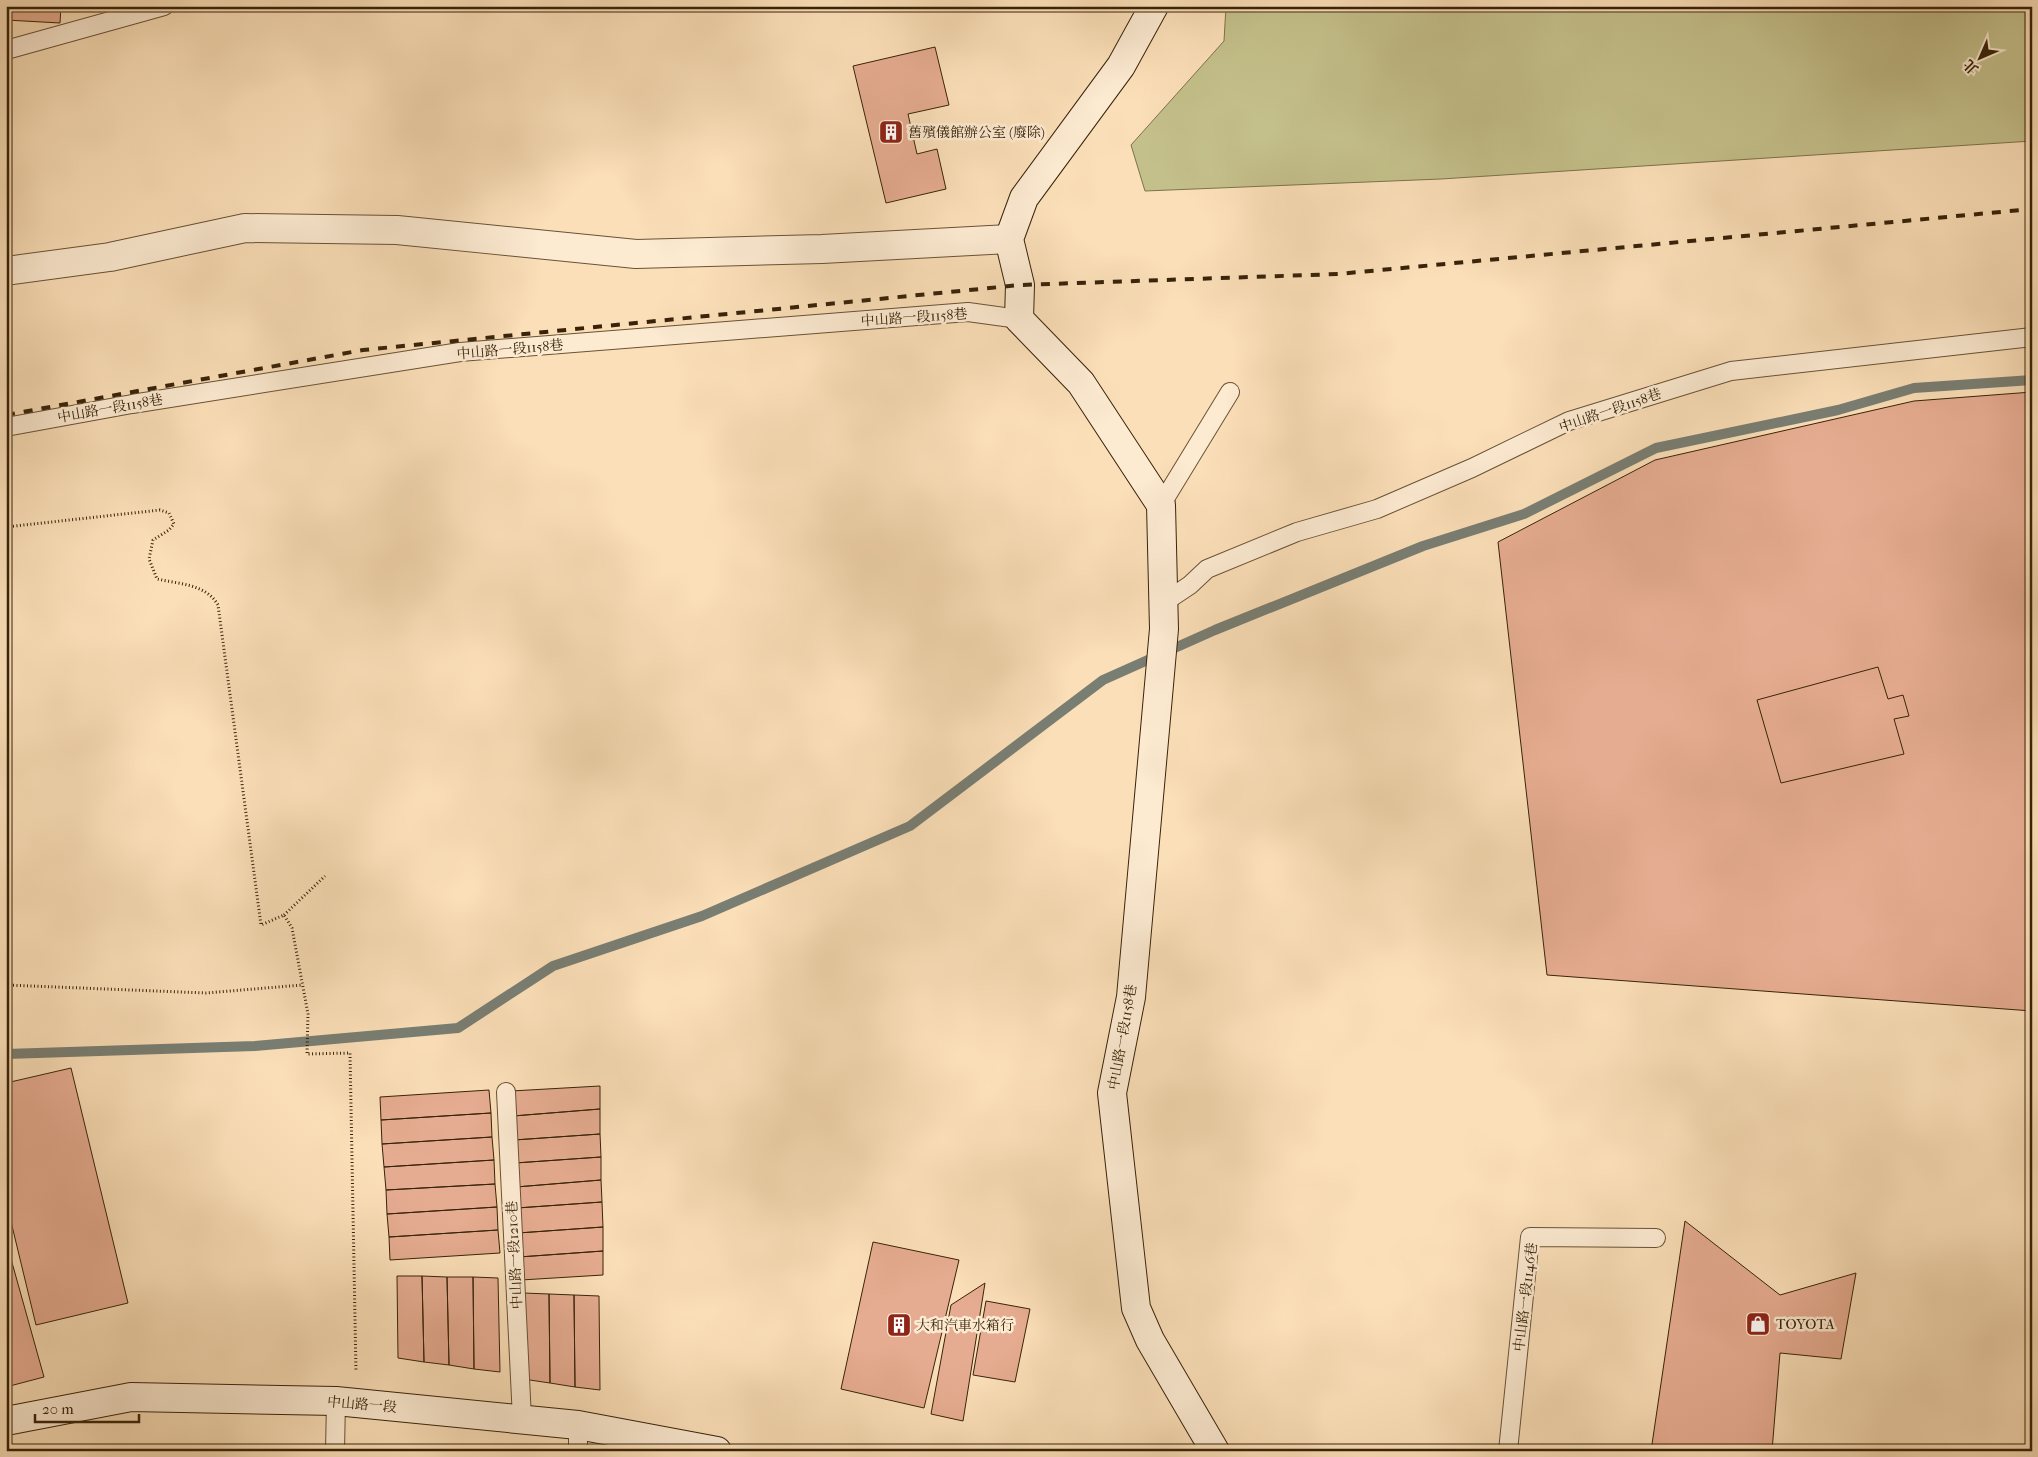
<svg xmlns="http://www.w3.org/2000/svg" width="2038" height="1457" font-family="'IM FELL French Canon','Noto Serif TC',serif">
	<rect width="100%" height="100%" fill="#fbdfb8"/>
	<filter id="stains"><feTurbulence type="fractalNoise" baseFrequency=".004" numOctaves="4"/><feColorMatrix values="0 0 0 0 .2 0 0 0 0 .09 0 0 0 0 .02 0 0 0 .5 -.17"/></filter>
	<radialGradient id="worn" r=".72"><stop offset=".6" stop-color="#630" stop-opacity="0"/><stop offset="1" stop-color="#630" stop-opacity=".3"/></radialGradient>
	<!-- green -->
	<path fill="#c4c08b" stroke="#7e724a" d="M 1226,6 L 2032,6 L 2032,141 L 1441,179 L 1145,191 L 1131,145 L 1224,41 Z"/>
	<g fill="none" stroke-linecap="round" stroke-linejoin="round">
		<!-- stream -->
		<path stroke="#797e73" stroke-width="10" d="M 6,1054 L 255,1046 L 458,1028 L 553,966 L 702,916 L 910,826 L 1103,680 L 1215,630 L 1423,546 L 1524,514 L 1656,448 L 1838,410 L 1914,388 L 2032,380"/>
	</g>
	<!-- building -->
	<path fill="#e6ac91" stroke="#382309" d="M 6,6 L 61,6 L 60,23 L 6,20 Z
		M 935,47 L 949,105 L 908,114 L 917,154 L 937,149 L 946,189 L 886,203 L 853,66 Z
		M 2032,392 L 2032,1011 L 1547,975 L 1498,542 L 1655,460 L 1914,401 Z
		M 1878,667 L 1888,699 L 1903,695 L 1909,716 L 1894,719 L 1904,754 L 1781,783 L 1757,700 Z
		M 71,1068 L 128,1303 L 36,1325 L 6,1201 L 6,1083 Z
		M 600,1086 L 600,1109 L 513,1116 L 511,1091 Z
		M 489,1090 L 491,1113 L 381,1120 L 380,1097 Z
		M 600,1109 L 600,1134 L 514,1140 L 513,1116 Z
		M 491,1113 L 492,1137 L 382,1144 L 381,1120 Z
		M 600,1134 L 601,1157 L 515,1163 L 514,1140 Z
		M 492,1137 L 494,1160 L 384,1167 L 382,1144 Z
		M 601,1157 L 601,1180 L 516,1187 L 515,1163 Z
		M 494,1160 L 495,1184 L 386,1190 L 384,1167 Z
		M 601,1180 L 602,1202 L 517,1208 L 516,1187 Z
		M 495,1184 L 497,1207 L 387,1214 L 386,1190 Z
		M 602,1202 L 603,1227 L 518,1233 L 517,1208 Z
		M 497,1207 L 498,1230 L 389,1237 L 387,1214 Z
		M 1685,1221 L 1780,1295 L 1856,1273 L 1841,1359 L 1780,1353 L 1772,1451 L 1651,1451 Z
		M 603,1227 L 603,1251 L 519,1257 L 518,1233 Z
		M 498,1230 L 500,1253 L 390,1260 L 389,1237 Z
		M 6,1241 L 44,1377 L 6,1387 Z
		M 873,1242 L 959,1260 L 924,1408 L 841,1389 Z
		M 603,1251 L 603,1275 L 521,1280 L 519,1257 Z
		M 397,1276 L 422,1276 L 424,1362 L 398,1358 Z
		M 422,1276 L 447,1277 L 449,1365 L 424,1362 Z
		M 447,1277 L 473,1277 L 474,1369 L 449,1365 Z
		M 473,1277 L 498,1278 L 500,1372 L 474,1369 Z
		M 985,1283 L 963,1421 L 931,1414 L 951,1305 Z
		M 523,1293 L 549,1294 L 550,1383 L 523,1379 Z
		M 549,1294 L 574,1295 L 575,1387 L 550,1383 Z
		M 574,1295 L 599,1296 L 600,1390 L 575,1387 Z
		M 986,1301 L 1030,1309 L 1015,1382 L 973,1375 Z"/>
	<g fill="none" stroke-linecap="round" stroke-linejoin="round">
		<defs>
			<path id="lane" d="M 6,50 L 164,6
				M 6,427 L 132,404 L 460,352 L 968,312 L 1019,319
				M 1161,505 L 1230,392
				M 1163,603 L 1190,585 L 1207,569 L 1297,532 L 1377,509 L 1472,468 L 1569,421 L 1731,371 L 2032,337
				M 506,1092 L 522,1419
				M 335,1451 L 336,1401
				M 578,1451 L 578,1425
				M 1508,1451 L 1530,1237 L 1656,1238"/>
			<path id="street" d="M 6,271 L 110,257 L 245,228 L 397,230 L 636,254 L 822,249 L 1009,239"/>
			<path id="secondary" d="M 1154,6 L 1121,66 L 1024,198 L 1009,239 L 1020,285 L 1019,319 L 1081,383 L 1161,505 L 1164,629 L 1131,997 L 1112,1093 L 1136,1308 L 1150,1340 L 1215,1451
				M 6,1421 L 131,1397 L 336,1401 L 578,1425 L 717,1451"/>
		</defs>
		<!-- lane casing -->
		<use href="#lane" stroke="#695235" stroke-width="20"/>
		<!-- street casing -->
		<use href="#street" stroke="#695235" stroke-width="30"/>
		<!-- secondary casing -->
		<use href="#secondary" stroke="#382309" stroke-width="30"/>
		<!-- path -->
		<path stroke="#382309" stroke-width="3" stroke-dasharray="1 2.5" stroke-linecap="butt" d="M 6,527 L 160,510 L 169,513 L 174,524 L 169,530 L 153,540 L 149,559 L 157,579 C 179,584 206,584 218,605 L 261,925 L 284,915 L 292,928 L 308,1014 L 307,1054 L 350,1053 L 356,1372
			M 284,915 L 325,876
			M 6,985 L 206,993 L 302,985"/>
		<!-- lane -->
		<use href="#lane" stroke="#fcead1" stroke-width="18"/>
		<!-- street -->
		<use href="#street" stroke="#fcead1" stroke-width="28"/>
		<!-- secondary -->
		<use href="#secondary" stroke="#fcead1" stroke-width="28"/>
		<!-- rail -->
		<path stroke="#382309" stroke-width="4" stroke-dasharray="9 9" stroke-linecap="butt" d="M 6,415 L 363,350 L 1020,285 L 1338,274 L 2032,209"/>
	</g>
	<!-- icons -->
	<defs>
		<symbol id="building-square" viewBox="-11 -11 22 22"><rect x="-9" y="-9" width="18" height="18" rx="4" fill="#8f2418" stroke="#fcead1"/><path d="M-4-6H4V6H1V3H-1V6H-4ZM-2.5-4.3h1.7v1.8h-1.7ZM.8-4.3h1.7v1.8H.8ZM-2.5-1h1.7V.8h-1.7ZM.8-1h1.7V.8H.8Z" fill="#fff"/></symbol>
		<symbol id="shop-square" viewBox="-11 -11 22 22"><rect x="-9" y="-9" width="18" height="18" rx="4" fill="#8f2418" stroke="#fcead1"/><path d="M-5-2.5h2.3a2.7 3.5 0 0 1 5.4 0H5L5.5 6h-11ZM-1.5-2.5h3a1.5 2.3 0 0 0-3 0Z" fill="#fff"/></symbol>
	</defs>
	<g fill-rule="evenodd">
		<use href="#building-square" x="877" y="118" width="28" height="28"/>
		<use href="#shop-square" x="1744" y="1310" width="28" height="28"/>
		<use href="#building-square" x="885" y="1311" width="28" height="28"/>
	</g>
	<g text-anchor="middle" stroke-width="5" stroke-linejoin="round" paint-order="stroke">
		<!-- poi labels -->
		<g font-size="14" fill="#382309" stroke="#fcead1" text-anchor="start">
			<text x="908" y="137">舊殯儀館辦公室 (廢除)</text>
			<text x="1776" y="1329">TOYOTA</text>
			<text x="916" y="1330">大和汽車水箱行</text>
		</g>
		<!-- street labels -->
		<g font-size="14" fill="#382309" stroke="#fcead1">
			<text transform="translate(914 317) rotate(-4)" y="5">中山路一段1158巷</text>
			<text transform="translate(510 349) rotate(-5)" y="5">中山路一段1158巷</text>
			<text transform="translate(110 408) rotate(-10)" y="5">中山路一段1158巷</text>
			<text transform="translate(1610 410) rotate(-19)" y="5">中山路一段1158巷</text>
			<text transform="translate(1122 1037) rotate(-80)" y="5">中山路一段1158巷</text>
			<text transform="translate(514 1255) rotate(-93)" y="5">中山路一段1210巷</text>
			<text transform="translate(1525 1297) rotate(-83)" y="5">中山路一段1146巷</text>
			<text transform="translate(362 1404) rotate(5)" y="5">中山路一段</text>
		</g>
	</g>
	<!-- margin -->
	<rect width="2038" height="1457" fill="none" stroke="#fbdfb8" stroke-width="25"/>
	<rect x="8" y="8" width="2023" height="1442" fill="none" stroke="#382309" stroke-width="2.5"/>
	<rect x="12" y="12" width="2013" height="1432" fill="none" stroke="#382309"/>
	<!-- north arrow -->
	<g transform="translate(1980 58) rotate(225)" stroke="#fcead1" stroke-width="4" paint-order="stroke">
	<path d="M0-4L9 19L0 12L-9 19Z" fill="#382309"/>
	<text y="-8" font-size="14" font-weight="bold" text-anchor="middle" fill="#382309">北</text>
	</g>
	<!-- scale -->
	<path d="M35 1414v8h104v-8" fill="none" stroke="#382309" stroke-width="2.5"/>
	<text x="42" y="1414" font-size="15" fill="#382309" stroke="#fcead1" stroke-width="4" paint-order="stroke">20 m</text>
	<rect width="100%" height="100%" filter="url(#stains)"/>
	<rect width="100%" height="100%" fill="url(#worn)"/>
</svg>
